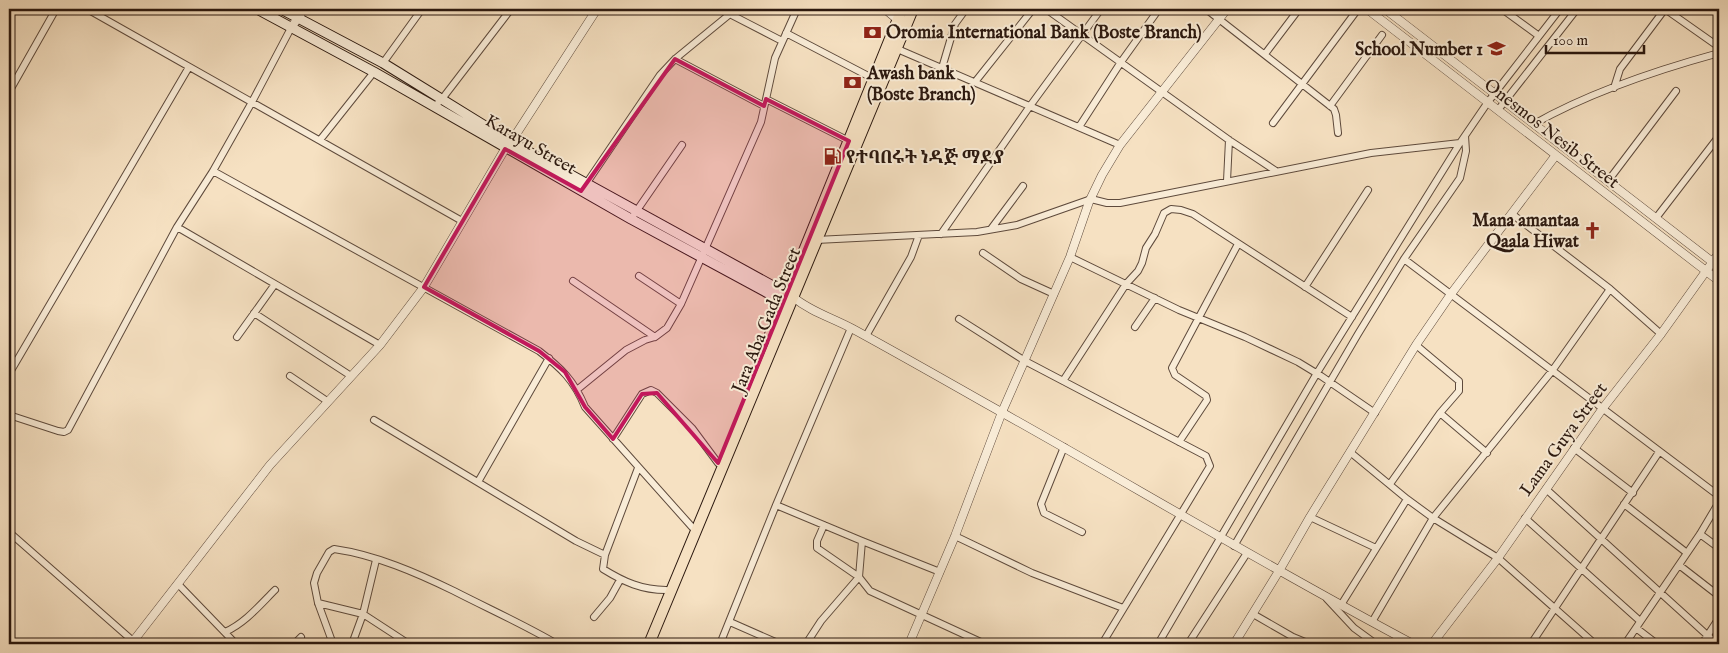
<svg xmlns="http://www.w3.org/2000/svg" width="1728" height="653" font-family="'IM FELL English','Noto Serif Ethiopic',serif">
	<rect width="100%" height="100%" fill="#f6e1c2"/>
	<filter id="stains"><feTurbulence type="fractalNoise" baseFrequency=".004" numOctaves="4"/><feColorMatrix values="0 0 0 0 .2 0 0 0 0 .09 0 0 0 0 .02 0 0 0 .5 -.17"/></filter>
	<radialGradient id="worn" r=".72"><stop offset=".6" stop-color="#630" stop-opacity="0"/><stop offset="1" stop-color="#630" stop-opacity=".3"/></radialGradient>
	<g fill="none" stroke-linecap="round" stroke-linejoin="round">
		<defs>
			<path id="minor" d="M 87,9 L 462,221
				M 720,9 L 782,41
				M 1046,9 L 1229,140 L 1276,171
				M 1206,9 L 1334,109 L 1336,115 L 1338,133
				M 1502,9 L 1539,36
				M 1665,9 L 1719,47
				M 786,33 L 874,79
				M 895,48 L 1120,145
				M 1265,54 L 1299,9
				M 675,59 L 764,106
				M 383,63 L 422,9
				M 942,68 L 955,24 L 966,9
				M 975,82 L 1033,9
				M 1614,88 L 1620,69 L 1665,9
				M 9,92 L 56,9
				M 766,99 L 849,141
				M 1330,106 L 1382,35
				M 434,107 L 442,99 L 511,9
				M 1498,110 L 1577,9
				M 1273,123 L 1358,9
				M 1534,124 C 1590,92 1657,70 1719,53
				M 1079,127 L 1121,62 L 1159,9
				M 320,140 L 374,72
				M 213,171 L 539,351 C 561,368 574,380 585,407 L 692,527
				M 1227,181 L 1229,140
				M 1608,181 L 1676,91
				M 586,184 L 660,75 L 675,59 L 730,14
				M 1512,214 L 1610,289 L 1661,334
				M 1656,218 L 1719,136
				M 631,219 L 682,145
				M 177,227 L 380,345
				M 991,229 L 1023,186
				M 941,234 L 1030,106 L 1101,9
				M 816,240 L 977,232 L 1017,225 L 1091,199 L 1107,203 L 1120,203 L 1371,153 L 1460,143
				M 983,253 L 1021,279 L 1054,294
				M 1070,257 L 1179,310 L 1245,337 L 1298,362 L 1321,376 L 1375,413
				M 1404,259 L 1719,496
				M 639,276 L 681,304
				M 573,281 L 655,337
				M 1305,287 L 1368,190
				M 254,313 L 351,376
				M 959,319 L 1025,361 L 1206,456 L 1210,466 L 1102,644
				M 1135,327 L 1155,298
				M 866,336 L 911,257 L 919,235
				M 237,337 L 275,284
				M 9,374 L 189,67
				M 290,376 L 327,401
				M 1063,381 L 1126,284 L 1138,271 L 1142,263 L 1146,248 L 1155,234 L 1164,213 L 1171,209 L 1181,210 L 1193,214 L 1352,317
				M 578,389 L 626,350 L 645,340 L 655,337 L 667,328 L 681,304 L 761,122 L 775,58 L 797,9
				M 1440,413 L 1487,453
				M 9,415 L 58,431 L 64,432 L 68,430 L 177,227 L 213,171 L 252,102 L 291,28
				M 374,420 L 576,541 L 605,555
				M 613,439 L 642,394 L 651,390 L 657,393 L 692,428 L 718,463
				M 1179,442 L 1207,400 L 1206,396 L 1175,375 L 1172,368 L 1238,244
				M 1064,447 L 1041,504 L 1044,513 L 1082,532
				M 1574,448 L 1633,493
				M 1350,452 L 1407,499 L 1433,518 L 1498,558 L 1595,644
				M 638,468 L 605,555 L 603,569 C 624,582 642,590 666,590
				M 478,482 L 549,358
				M 1390,484 L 1440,413 L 1459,391 L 1459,381 L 1416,345
				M 1546,489 L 1717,644
				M 1624,504 L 1687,553
				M 776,505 L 862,541 L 940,572
				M 1310,517 L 1376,548
				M 1525,518 L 1640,621
				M 824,525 L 817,541 L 817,548 L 859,577 L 870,591 L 985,644
				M 9,532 L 133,641
				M 1700,534 L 1719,548
				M 955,536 L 1032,573 L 1123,608
				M 1234,546 L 1358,334 L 1404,259 L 1460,178 L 1466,151 L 1465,136
				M 1679,565 L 1719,596
				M 178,584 L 236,644
				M 1327,599 L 1354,628 L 1376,644
				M 318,603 L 363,614 L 409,644
				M 1341,605 L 1407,499
				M 1253,614 L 1293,637 L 1310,644
				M 594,617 L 610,598 L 620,580
				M 730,622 L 780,644
				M 1372,622 L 1433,518 L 1552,371 L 1610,289
				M 1636,628 L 1657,644
				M 225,632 C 245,623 259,606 275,590
				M 1237,639 L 1244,644
				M 294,644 L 301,637
				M 333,644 L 318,603 L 314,583 L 317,573 L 329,552 L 334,549 C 376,555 417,573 454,591 C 489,609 523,624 557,644
				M 352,644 L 363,614 L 376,560
				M 720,644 L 776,505 L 851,328
				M 806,644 L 821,621 L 859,577 L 862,541
				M 1158,644 L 1317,373 L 1460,143 L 1488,102 L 1560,9
				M 1188,644 L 1247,553
				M 1531,644 L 1659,452
				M 1625,644 L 1700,534 L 1719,502
				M 1702,644 L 1719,618"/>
			<path id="tertiary" d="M 885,9 L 898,20
				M 1367,9 L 1719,281
				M 1385,9 L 1719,267
				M 291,28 L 304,9
				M 511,142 L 597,9
				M 793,297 C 811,312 833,318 853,329 C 897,353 941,378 985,403 C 1128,483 1268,567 1413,644
				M 131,644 L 270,465 L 380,345 L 424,287 L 505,149
				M 909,644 L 955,536 L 1002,412 L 1070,257 L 1089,202 L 1102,175 L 1120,145 L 1227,9
				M 1234,644 L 1279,571 L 1310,517 L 1416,345 L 1451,294 L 1556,155
				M 1432,644 L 1498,558 L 1603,408 L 1661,334 L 1719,253"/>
			<path id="secondary" d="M 257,9 L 374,72 L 631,219 L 788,304
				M 281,9 L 383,63 L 511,142 L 793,297"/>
			<path id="primary" d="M 769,337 L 902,9
				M 649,644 L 913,9"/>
		</defs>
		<!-- minor casing -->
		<use href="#minor" stroke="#5e4a3c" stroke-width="8"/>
		<!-- tertiary casing -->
		<use href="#tertiary" stroke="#5e4a3c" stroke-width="9"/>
		<!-- secondary casing -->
		<use href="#secondary" stroke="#2b180f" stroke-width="11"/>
		<!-- primary casing -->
		<use href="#primary" stroke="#2b180f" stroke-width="12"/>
		<!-- minor -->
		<use href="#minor" stroke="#f9ecd7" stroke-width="6"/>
		<!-- tertiary -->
		<use href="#tertiary" stroke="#f9ecd7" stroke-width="8"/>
		<!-- secondary -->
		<use href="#secondary" stroke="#f9ecd7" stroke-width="9"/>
		<!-- primary -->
		<use href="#primary" stroke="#f6e1c2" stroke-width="10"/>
	</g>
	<!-- marked area -->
	<path fill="#c2185b" fill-opacity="0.2" stroke="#c2185b" stroke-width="4" stroke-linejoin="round" d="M 675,59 L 764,106 L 766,99 L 849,141 L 718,463 L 657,393 L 642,394 L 613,439 L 585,407 L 565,372 L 539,351 L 424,287 L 505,149 L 581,191 Z"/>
	<!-- icons -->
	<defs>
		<symbol id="bank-bare" viewBox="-9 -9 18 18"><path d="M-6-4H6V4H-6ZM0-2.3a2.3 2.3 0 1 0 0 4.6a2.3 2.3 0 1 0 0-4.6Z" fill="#8f2418" stroke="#f9ecd7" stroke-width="2.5" paint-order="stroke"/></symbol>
		<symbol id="school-bare" viewBox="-9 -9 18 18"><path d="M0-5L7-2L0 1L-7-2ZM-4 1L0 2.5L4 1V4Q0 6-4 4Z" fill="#8f2418" stroke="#f9ecd7" stroke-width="2.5" paint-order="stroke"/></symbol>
		<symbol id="fuel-bare" viewBox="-9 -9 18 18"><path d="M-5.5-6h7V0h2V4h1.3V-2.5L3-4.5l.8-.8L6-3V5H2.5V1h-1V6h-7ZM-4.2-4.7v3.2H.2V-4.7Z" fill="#8f2418" stroke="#f9ecd7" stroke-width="2.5" paint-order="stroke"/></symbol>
		<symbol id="church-bare" viewBox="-9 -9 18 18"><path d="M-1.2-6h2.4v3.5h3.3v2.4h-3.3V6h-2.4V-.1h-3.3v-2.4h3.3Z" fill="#8f2418" stroke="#f9ecd7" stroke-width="2.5" paint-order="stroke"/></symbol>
	</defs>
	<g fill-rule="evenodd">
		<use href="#bank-bare" x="860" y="20" width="25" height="25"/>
		<use href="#school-bare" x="1484" y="36" width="25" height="25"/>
		<use href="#bank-bare" x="840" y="70" width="25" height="25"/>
		<use href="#fuel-bare" x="820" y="144" width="25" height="25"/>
		<use href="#church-bare" x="1580" y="218" width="25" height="25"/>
	</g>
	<g text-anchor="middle" stroke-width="4" stroke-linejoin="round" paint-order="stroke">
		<!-- poi labels -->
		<g font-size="18" font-weight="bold" fill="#2b180f" stroke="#f9ecd7" text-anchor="start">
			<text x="886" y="38">Oromia International Bank (Boste Branch)</text>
			<text x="1483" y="55" text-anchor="end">School Number 1</text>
			<text x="867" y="79">Awash bank<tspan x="867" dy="21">(Boste Branch)</tspan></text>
			<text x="846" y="163">የተባበሩት ነዳጅ ማደያ</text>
			<text x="1579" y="226" text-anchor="end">Mana amantaa<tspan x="1579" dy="21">Qaala Hiwat</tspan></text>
		</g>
		<!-- street labels -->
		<g font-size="18" fill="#2b180f" stroke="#f9ecd7">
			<text transform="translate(1552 133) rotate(38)" y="6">Onesmos Nesib Street</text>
			<text transform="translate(531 144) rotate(30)" y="6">Karayu Street</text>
			<text transform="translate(766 320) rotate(-68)" y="6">Jara Aba Gada Street</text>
			<text transform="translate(1563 439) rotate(-54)" y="6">Lama Guya Street</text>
		</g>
	</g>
	<!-- margin -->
	<rect width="1728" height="653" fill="none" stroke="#f6e1c2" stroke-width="30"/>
	<rect x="10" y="10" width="1708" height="633" fill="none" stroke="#2b180f" stroke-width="2.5"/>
	<rect x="15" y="15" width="1698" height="623" fill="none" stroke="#2b180f"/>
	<!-- scale -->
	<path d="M1546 45v8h98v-8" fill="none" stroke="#2b180f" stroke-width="2.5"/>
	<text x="1553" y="45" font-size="15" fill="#2b180f" stroke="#f9ecd7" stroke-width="4" paint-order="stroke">100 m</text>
	<rect width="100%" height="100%" filter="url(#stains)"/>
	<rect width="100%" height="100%" fill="url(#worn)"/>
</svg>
